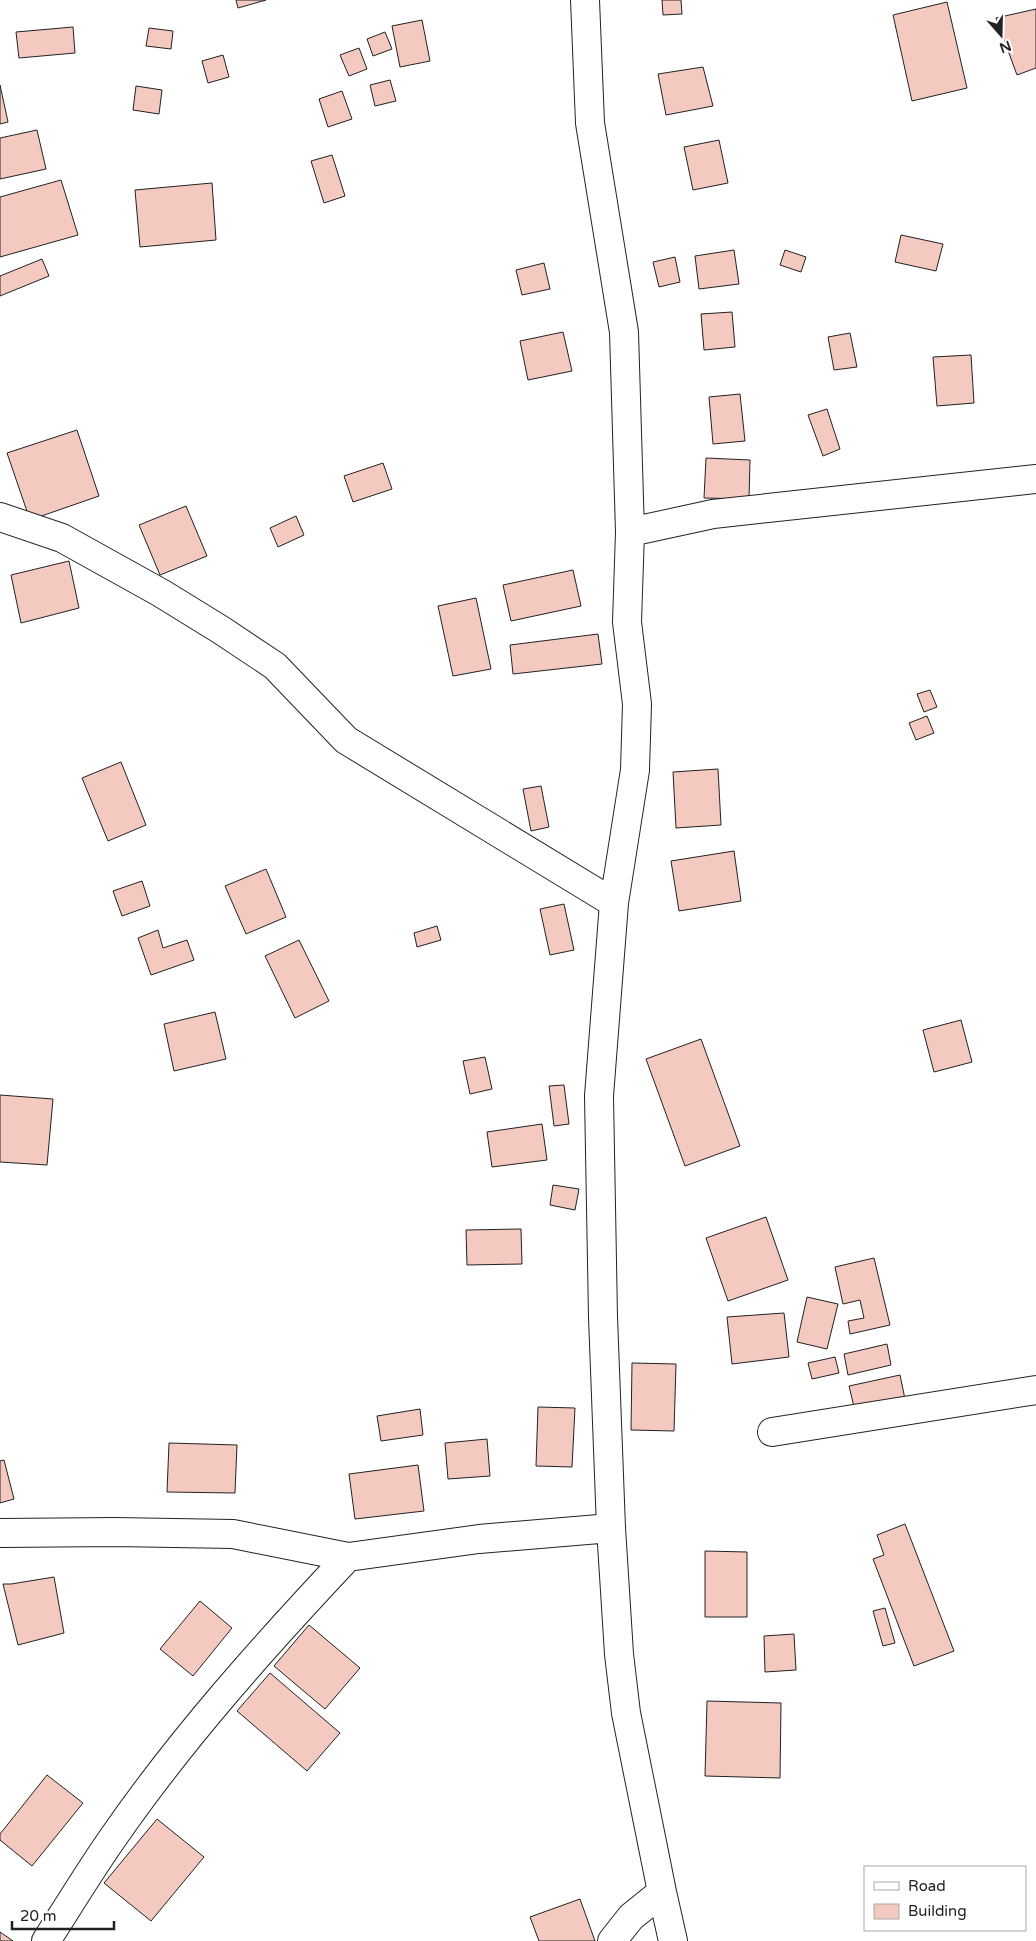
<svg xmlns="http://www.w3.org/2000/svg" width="1036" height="1941" font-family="'Varela Round',sans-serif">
	<rect width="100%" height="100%" fill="#fff"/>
	<!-- building -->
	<path fill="#f3c9c0" stroke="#222" d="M 236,0 L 266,0 L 238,8 Z
		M 662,0 L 681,0 L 682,14 L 663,15 Z
		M 947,2 L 967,88 L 912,101 L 893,15 Z
		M 1036,9 L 1036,68 L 1017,75 L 996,18 Z
		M 422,20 L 430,61 L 400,67 L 392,26 Z
		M 73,27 L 75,53 L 19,58 L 16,32 Z
		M 149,28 L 173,31 L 171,49 L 146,46 Z
		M 385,32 L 392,49 L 373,56 L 367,39 Z
		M 359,48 L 367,69 L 349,76 L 340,55 Z
		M 223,55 L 229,77 L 208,83 L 202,61 Z
		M 703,67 L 713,106 L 666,115 L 658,74 Z
		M 390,80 L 396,101 L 375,106 L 370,85 Z
		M 0,85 L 8,122 L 0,124 Z
		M 136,86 L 162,90 L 159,114 L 133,110 Z
		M 342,91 L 352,119 L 328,127 L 319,99 Z
		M 37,130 L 46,169 L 0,179 L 0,138 Z
		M 719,140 L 728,183 L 693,190 L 684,147 Z
		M 332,155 L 345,196 L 324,203 L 311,161 Z
		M 61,180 L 78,235 L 0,257 L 0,197 Z
		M 212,183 L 216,240 L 140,247 L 135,190 Z
		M 901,235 L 943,244 L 936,271 L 895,262 Z
		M 734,250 L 739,284 L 699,289 L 695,256 Z
		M 785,250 L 806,257 L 801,272 L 780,265 Z
		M 675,257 L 680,282 L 659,287 L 653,262 Z
		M 42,259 L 49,276 L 0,296 L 0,276 Z
		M 544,263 L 550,289 L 522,295 L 516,270 Z
		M 732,312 L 735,347 L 704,350 L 701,314 Z
		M 563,332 L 572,371 L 528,380 L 520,341 Z
		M 850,333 L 857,367 L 834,370 L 828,337 Z
		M 971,355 L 974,403 L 937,406 L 933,357 Z
		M 740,394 L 745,441 L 713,444 L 709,397 Z
		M 827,409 L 840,449 L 823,456 L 808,415 Z
		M 77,430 L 99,496 L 30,520 L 7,453 Z
		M 706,458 L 750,460 L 749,499 L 704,498 Z
		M 383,463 L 392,489 L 353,502 L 344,476 Z
		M 186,506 L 207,556 L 160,575 L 139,525 Z
		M 296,516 L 304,535 L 278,547 L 270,528 Z
		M 69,561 L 79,608 L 21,623 L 11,575 Z
		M 573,570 L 581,606 L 511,621 L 503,585 Z
		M 476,598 L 491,669 L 453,676 L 438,606 Z
		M 598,634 L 602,664 L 513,674 L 510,645 Z
		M 930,690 L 937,707 L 924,712 L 917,694 Z
		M 927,716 L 934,733 L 916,740 L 909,723 Z
		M 121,762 L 146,825 L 108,841 L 82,778 Z
		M 718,769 L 721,825 L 676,828 L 673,772 Z
		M 541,786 L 549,827 L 531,831 L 523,789 Z
		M 734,851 L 741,901 L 679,911 L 671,861 Z
		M 266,869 L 286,917 L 246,934 L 225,886 Z
		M 142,881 L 150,906 L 122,916 L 113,891 Z
		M 564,904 L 574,950 L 550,955 L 540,909 Z
		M 437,926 L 441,940 L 417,947 L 414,933 Z
		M 158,930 L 163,948 L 187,940 L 194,960 L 151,975 L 138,938 Z
		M 299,940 L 329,1001 L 295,1018 L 265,956 Z
		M 215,1012 L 226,1059 L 174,1071 L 164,1024 Z
		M 961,1020 L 972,1062 L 934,1072 L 923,1030 Z
		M 701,1039 L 740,1146 L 685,1166 L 646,1059 Z
		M 485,1057 L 492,1089 L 470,1094 L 463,1061 Z
		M 564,1085 L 569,1124 L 554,1126 L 549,1086 Z
		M 0,1095 L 53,1099 L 47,1165 L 0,1162 Z
		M 542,1124 L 547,1160 L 492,1167 L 487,1132 Z
		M 553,1185 L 579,1189 L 575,1210 L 550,1205 Z
		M 766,1217 L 788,1280 L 728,1301 L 706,1238 Z
		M 521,1229 L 522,1264 L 467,1265 L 466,1230 Z
		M 874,1258 L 890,1325 L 850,1334 L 848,1321 L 864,1318 L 860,1300 L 843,1304 L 835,1267 Z
		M 807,1297 L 838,1304 L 827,1349 L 797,1342 Z
		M 784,1313 L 789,1357 L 732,1364 L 727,1317 Z
		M 887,1344 L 891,1365 L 848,1375 L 844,1354 Z
		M 835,1357 L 839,1373 L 812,1379 L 808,1363 Z
		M 632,1363 L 676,1364 L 674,1431 L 631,1430 Z
		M 900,1375 L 905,1399 L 855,1411 L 849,1386 Z
		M 538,1407 L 575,1408 L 572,1467 L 536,1466 Z
		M 420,1409 L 423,1435 L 381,1441 L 377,1416 Z
		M 487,1439 L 490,1476 L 448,1479 L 445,1443 Z
		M 169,1443 L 237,1445 L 235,1493 L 167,1492 Z
		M 4,1460 L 14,1499 L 0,1503 L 0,1461 Z
		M 418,1465 L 424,1511 L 355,1519 L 349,1474 Z
		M 905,1524 L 954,1651 L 914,1666 L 873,1559 L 884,1555 L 877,1535 Z
		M 705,1551 L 747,1552 L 747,1617 L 705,1617 Z
		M 54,1577 L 64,1633 L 18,1645 L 3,1584 L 11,1584 Z
		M 200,1601 L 232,1628 L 193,1676 L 160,1649 Z
		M 885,1608 L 895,1643 L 883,1646 L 873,1611 Z
		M 309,1625 L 360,1668 L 325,1709 L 274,1666 Z
		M 794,1634 L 796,1670 L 765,1672 L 764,1636 Z
		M 270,1673 L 340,1733 L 307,1771 L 237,1711 Z
		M 707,1701 L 781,1703 L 780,1778 L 705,1776 Z
		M 47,1775 L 83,1803 L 32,1866 L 0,1840 L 0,1834 Z
		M 157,1819 L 204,1857 L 151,1921 L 104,1883 Z
		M 580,1899 L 595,1941 L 539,1941 L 530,1917 Z
		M 0,1932 L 13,1941 L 0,1941 Z"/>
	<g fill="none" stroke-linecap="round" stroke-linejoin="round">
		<defs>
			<path id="street" d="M 585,0 L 590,123 L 624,332 L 630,532 L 627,622 L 637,704 L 635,770 L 614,903 L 599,1096 L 603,1317 L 611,1528 L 619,1654 L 626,1713 L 662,1892 L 673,1941
				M 0,517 L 62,538 L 161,593 L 221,630 L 275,666 L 346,740 L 614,903
				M 630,532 L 713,514 L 1036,479
				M 772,1432 L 1036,1390
				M 0,1533 L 115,1532 L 233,1534 L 348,1557 L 479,1539 L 611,1528
				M 46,1941 C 68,1907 89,1872 112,1839 C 181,1739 265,1645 348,1557
				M 612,1941 L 631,1917 L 662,1892"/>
		</defs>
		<!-- street casing -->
		<use href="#street" stroke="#222" stroke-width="30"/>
		<!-- street -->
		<use href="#street" stroke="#fff" stroke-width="28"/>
	</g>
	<!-- legend -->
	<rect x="864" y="1866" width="162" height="65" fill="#ffffff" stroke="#a7a7a7"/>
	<rect x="874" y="1882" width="25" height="8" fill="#ffffff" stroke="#a7a7a7"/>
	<text x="908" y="1891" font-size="15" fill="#222222">Road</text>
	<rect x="874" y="1904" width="25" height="15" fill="#f3c9c0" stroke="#a7a7a7"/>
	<text x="908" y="1916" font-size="15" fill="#222222">Building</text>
	<!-- north arrow -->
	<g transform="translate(1001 35) rotate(160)" stroke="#ffffff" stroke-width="4" paint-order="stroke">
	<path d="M0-4L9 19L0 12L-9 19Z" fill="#222222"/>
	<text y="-8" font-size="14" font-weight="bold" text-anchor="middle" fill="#222222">N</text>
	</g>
	<!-- scale -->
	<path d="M12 1921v8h102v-8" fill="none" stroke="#222222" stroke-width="2.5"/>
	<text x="20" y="1921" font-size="15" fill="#222222" stroke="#ffffff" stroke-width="4" paint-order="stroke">20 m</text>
</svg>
